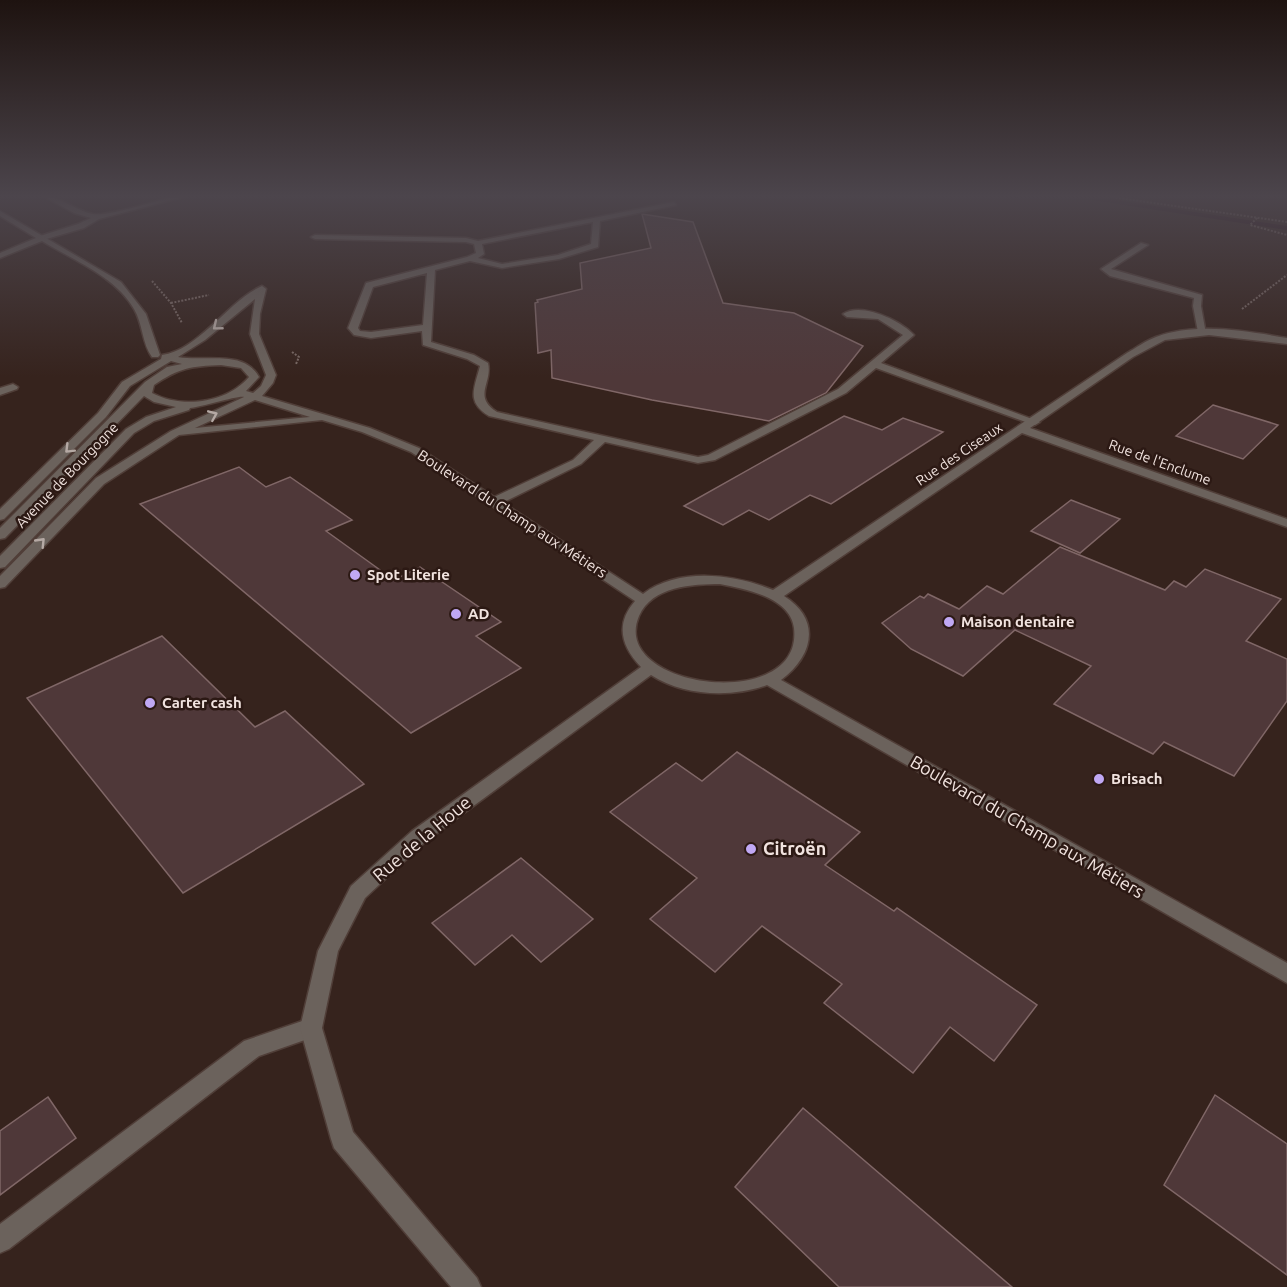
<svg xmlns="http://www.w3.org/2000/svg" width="1287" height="1287" font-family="Ubuntu,sans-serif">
	<rect width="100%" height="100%" fill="#36231d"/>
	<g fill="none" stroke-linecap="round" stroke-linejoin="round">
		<!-- stream -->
		<path fill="#270c16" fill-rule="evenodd" d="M 1007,197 L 1096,197 L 1287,226 L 1287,230 L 1092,200 L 1010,199 Z"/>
	</g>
	<!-- building -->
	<path fill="#4f3839" stroke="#806767" stroke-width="1.5" d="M 642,214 L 693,222 L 723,303 L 794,313 L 863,346 L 826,393 L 769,421 L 652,400 L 552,378 L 551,350 L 538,353 L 535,303 L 538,302 L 537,300 L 582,289 L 580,263 L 651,248 Z
		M 1213,405 L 1278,425 L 1243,459 L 1176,436 Z
		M 844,416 L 882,430 L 903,418 L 943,432 L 831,504 L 810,495 L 769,520 L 749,510 L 723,525 L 684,506 Z
		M 239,467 L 266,487 L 290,477 L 352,520 L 326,531 L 394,580 L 420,567 L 501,622 L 476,636 L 521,668 L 411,733 L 140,504 Z
		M 1071,500 L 1120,519 L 1080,553 L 1031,531 Z
		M 1060,547 L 1165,590 L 1174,581 L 1186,587 L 1205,569 L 1281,599 L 1246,641 L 1287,659 L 1287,701 L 1234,776 L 1164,742 L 1153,754 L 1054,704 L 1091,666 L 1015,630 L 963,676 L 911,649 L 882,623 L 920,596 L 924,598 L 928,594 L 959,609 L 987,586 L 1003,594 Z
		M 162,636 L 255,727 L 285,711 L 364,784 L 183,893 L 27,698 Z
		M 737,752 L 860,832 L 825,865 L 894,911 L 897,908 L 1037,1005 L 994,1061 L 950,1027 L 913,1073 L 824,1003 L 842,984 L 762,926 L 715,972 L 650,919 L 697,878 L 610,812 L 676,763 L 702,781 Z
		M 521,858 L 593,919 L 541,962 L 512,935 L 475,965 L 432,923 Z
		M 1215,1095 L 1287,1144 L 1287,1275 L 1164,1185 Z
		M 48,1097 L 76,1138 L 0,1195 L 0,1131 Z
		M 803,1108 L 1012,1287 L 839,1287 L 735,1187 Z"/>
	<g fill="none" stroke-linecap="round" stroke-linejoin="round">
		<defs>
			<path id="service" d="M 45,197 C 62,197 76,211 93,214 C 107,217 155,201 172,197 L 183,197 L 99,219 L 84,228 L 43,240 L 39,238 L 40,236 L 78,224 L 91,218 L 74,213 Z
				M 674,202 L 676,205 L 600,221 L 598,247 L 559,259 L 502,268 L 470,261 L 435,270 L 431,342 L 474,355 L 488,363 C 493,383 472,396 497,412 L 698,457 L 708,455 L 838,389 L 903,335 L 878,319 L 847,317 L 843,314 C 861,302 900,320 914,335 L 881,363 L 1040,422 L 1035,425 L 1031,424 L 876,368 L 846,393 L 715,460 L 698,463 L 605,442 L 581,464 L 498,505 L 490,505 L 488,502 L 490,499 L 573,460 L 594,440 L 489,416 C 466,402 474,389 480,366 L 467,359 L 423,345 L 422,331 L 371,338 L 354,335 L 348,328 L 366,283 L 467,257 L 476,253 L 474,244 L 466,242 L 315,239 L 311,237 L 315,235 L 466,238 L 478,241 ZM 593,222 L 591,244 L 558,255 L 502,264 L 478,258 L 484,254 L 482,244 ZM 427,273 L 423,325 L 371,332 L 360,331 L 358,328 L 373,287 Z
				M 1141,243 L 1148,245 L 1111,269 L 1202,295 L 1201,306 L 1206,334 L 1198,332 L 1193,306 L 1194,298 L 1110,276 L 1101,269 Z
				M 13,384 L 18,387 L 17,389 L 0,395 L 0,388 Z
				M 311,1018 L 319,1021 L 322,1028 L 319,1035 L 259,1056 L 9,1249 L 0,1253 L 0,1224 L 244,1041 Z"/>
			<path id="minor" d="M 0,211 L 121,282 L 146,314 L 160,355 L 158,357 L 152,357 C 142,344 143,324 134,309 C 116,277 73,260 42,241 L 0,258 L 0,253 L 36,238 L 0,216 Z
				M 262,286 L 266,289 L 260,314 L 259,334 L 276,375 L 273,383 L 262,396 L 370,428 L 419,448 L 643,594 C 679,567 734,574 773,590 L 1127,353 C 1136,348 1145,341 1156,337 C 1197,322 1245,331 1287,338 L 1287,344 L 1209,335 L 1165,340 L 1133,357 L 1030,428 L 1287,519 L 1287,527 L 1022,433 L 784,596 C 822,620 813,656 781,680 L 1287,963 L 1287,983 L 767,685 C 732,698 683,696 651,675 L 426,841 L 365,898 L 338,951 L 322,1028 L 353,1132 L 477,1278 L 481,1287 L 451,1287 L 334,1148 L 331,1139 L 300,1028 L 318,951 L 351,886 L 412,831 L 641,667 C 621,646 615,624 635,601 L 411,452 L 362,432 L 322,420 L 179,435 L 104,484 L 5,587 L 0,588 L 0,576 L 96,478 L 171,431 L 244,397 C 239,395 202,407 190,408 L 189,410 L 154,421 L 134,433 L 5,567 L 0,568 L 0,556 L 126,429 L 146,417 L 176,407 L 154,402 L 144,396 L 5,538 L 0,539 L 0,528 L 145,382 L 167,367 L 182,364 L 171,361 L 130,386 L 106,417 L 4,519 L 0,520 L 0,509 L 98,413 L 122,382 L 161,359 L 162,355 C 199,350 229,300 262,286 ZM 255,299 L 250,334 L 266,375 L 261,386 L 253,393 L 246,391 L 259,377 C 244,349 205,362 178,357 L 205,340 ZM 221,365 L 241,368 L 249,377 C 227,403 182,409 152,393 L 154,385 C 179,368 191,366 221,365 ZM 255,400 L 310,417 L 195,428 ZM 720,584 C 745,589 790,597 794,628 C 804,714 608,689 639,616 C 652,586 693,584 720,584 Z"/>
		</defs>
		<!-- service casing -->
		<use href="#service" stroke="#503e38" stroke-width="3"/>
		<!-- minor casing -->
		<use href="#minor" stroke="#503e38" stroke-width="3"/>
		<!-- path -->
		<path stroke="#7a6964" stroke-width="2" stroke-dasharray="2 1.5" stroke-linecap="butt" d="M 1112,197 L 1287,222
			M 1257,218 L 1250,225 L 1287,235
			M 152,281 L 171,303 L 182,323
			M 171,303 L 209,295
			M 1242,309 L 1287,275
			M 292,352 L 299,357 L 296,364"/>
		<!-- service -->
		<use href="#service" fill="#6b625c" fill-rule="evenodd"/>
		<!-- minor -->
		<use href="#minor" fill="#6b625c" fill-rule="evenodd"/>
	</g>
	<!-- one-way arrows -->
	<defs><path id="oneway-chevron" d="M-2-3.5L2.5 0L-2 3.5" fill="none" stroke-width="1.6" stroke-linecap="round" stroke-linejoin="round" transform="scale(1.5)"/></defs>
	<g stroke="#b5a9a4">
		<use href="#oneway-chevron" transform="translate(217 326) rotate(141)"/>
		<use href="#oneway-chevron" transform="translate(213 415) rotate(-23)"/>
		<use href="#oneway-chevron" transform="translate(69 449) rotate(135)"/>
		<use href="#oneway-chevron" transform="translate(41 542) rotate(-46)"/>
	</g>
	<!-- sky -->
	<linearGradient id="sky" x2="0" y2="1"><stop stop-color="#1e1310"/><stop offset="0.52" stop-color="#4c454c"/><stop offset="1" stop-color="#4c454c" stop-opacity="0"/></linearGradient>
	<rect width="1287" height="377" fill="url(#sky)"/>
	<!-- markers -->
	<g fill="#c0a8f4" stroke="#2c1914" stroke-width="2">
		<circle cx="355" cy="575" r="6"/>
		<circle cx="456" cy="614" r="6"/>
		<circle cx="949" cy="622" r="6"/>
		<circle cx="150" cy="703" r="6"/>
		<circle cx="1099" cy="779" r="6"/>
		<circle cx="751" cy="849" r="6"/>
	</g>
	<g text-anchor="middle" stroke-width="5" stroke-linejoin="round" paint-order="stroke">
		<!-- far-street labels -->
		<g font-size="14" fill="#f1e3df" stroke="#2c1914">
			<text transform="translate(959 454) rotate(-34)" y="5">Rue des Ciseaux</text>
			<text transform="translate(1160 462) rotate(20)" y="5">Rue de l'Enclume</text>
			<text transform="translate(67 475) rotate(-46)" y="5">Avenue de Bourgogne</text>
		</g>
		<!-- street labels -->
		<g font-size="15" fill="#f1e3df" stroke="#2c1914">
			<text transform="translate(512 514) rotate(33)" y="5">Boulevard du Champ aux Métiers</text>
		</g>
		<!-- poi labels -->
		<g font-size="15" font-weight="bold" fill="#f1e3df" stroke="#2c1914" text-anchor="start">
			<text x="367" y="580">Spot Literie</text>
			<text x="468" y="619">AD</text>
			<text x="961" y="627">Maison dentaire</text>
			<text x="162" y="708">Carter cash</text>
			<text x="1111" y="784">Brisach</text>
		</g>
		<!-- near-street labels -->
		<g font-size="18" fill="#f1e3df" stroke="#2c1914">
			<text transform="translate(1027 827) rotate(30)" y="6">Boulevard du Champ aux Métiers</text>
			<text transform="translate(422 839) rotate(-40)" y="6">Rue de la Houe</text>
		</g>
		<!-- near-poi labels -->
		<g font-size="18" font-weight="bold" fill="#f1e3df" stroke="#2c1914" text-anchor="start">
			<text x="763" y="855">Citroën</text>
		</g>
	</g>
</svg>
